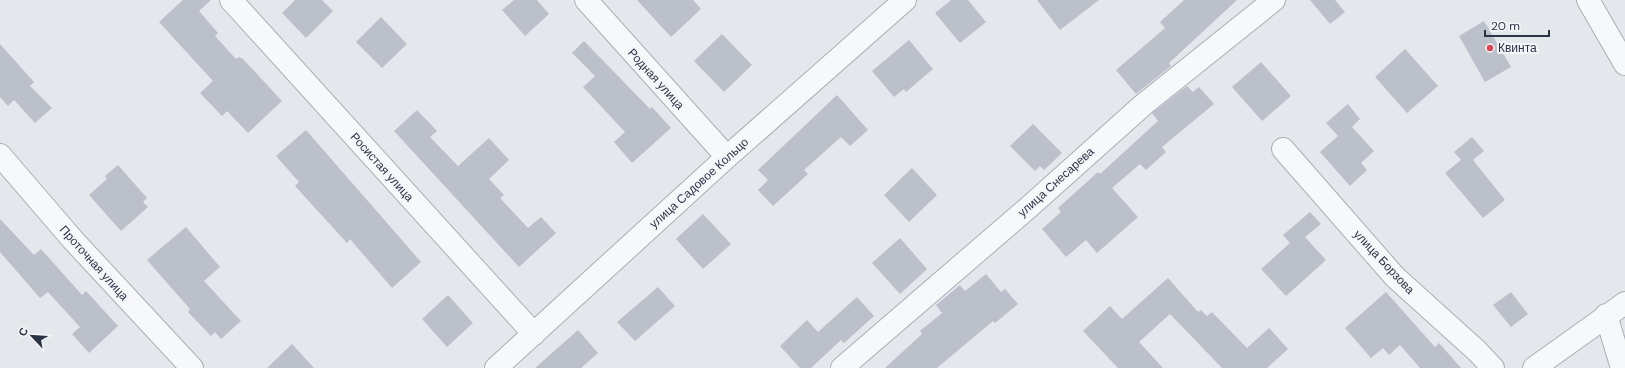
<svg xmlns="http://www.w3.org/2000/svg" width="1625" height="368" font-family="'DM Sans',sans-serif">
	<rect width="100%" height="100%" fill="#e4e7ec"/>
	<!-- building -->
	<path fill="#bbc0ca" d="M 183,0 L 211,0 L 199,11 L 218,33 L 215,36 L 236,59 L 239,57 L 243,59 L 282,101 L 248,133 L 227,111 L 222,116 L 200,93 L 213,81 L 159,22 Z
		M 295,0 L 322,0 L 333,11 L 306,38 L 282,13 Z
		M 514,0 L 537,0 L 549,14 L 525,36 L 502,10 Z
		M 637,0 L 693,0 L 701,9 L 671,37 Z
		M 951,0 L 968,0 L 986,22 L 960,43 L 935,13 Z
		M 1037,0 L 1099,0 L 1060,30 Z
		M 1184,0 L 1237,0 L 1169,63 L 1171,66 L 1136,94 L 1116,70 L 1165,28 L 1160,22 Z
		M 1310,0 L 1335,0 L 1345,12 L 1330,24 Z
		M 381,17 L 407,44 L 382,68 L 356,42 Z
		M 1484,21 L 1511,67 L 1485,82 L 1459,36 Z
		M 722,34 L 752,65 L 724,92 L 694,61 Z
		M 909,40 L 933,69 L 906,92 L 904,89 L 894,97 L 872,71 Z
		M 584,41 L 650,109 L 652,107 L 671,128 L 632,163 L 614,142 L 625,132 L 583,87 L 595,76 L 572,53 Z
		M 0,44 L 34,82 L 30,86 L 52,108 L 35,123 L 14,100 L 8,106 L 0,97 Z
		M 1405,49 L 1438,86 L 1407,113 L 1375,77 Z
		M 1261,62 L 1291,96 L 1262,121 L 1232,87 Z
		M 1187,86 L 1193,92 L 1199,87 L 1214,104 L 1162,147 L 1166,152 L 1146,170 L 1140,164 L 1112,188 L 1138,217 L 1097,253 L 1086,240 L 1066,257 L 1042,229 L 1061,212 L 1058,208 L 1098,172 L 1100,174 L 1158,121 L 1152,113 Z
		M 837,95 L 868,130 L 850,146 L 841,137 L 804,170 L 808,174 L 773,206 L 758,190 L 768,180 L 758,170 Z
		M 1348,104 L 1360,119 L 1352,127 L 1374,151 L 1361,163 L 1367,170 L 1350,186 L 1320,152 L 1338,136 L 1326,123 Z
		M 417,110 L 437,131 L 430,137 L 458,166 L 489,138 L 509,160 L 489,179 L 504,195 L 500,198 L 528,228 L 541,217 L 556,233 L 519,267 L 394,131 Z
		M 1033,124 L 1062,153 L 1044,170 L 1040,166 L 1035,171 L 1010,146 Z
		M 306,130 L 421,262 L 392,288 L 350,239 L 347,243 L 295,186 L 299,182 L 276,156 Z
		M 1472,137 L 1484,151 L 1473,160 L 1505,200 L 1483,218 L 1445,173 L 1461,160 L 1454,152 Z
		M 118,165 L 147,198 L 143,202 L 148,207 L 121,231 L 89,195 L 107,179 L 105,176 Z
		M 912,168 L 937,195 L 909,222 L 884,195 Z
		M 1310,212 L 1321,224 L 1305,237 L 1326,260 L 1286,296 L 1261,269 L 1290,243 L 1283,235 Z
		M 703,214 L 731,244 L 703,269 L 676,239 Z
		M 0,219 L 34,255 L 41,249 L 82,295 L 86,291 L 118,326 L 89,353 L 72,334 L 80,327 L 48,292 L 40,298 L 0,252 Z
		M 186,227 L 220,267 L 204,281 L 241,321 L 221,339 L 215,332 L 211,336 L 188,312 L 190,309 L 147,260 Z
		M 900,238 L 927,269 L 900,294 L 872,263 Z
		M 986,274 L 1001,292 L 1005,289 L 1018,304 L 995,323 L 993,321 L 937,368 L 885,368 L 922,334 L 920,331 L 942,313 L 936,305 L 960,285 L 965,291 Z
		M 1168,278 L 1198,312 L 1201,310 L 1207,316 L 1212,312 L 1247,348 L 1269,328 L 1288,349 L 1267,368 L 1222,368 L 1170,314 L 1139,342 L 1163,368 L 1118,368 L 1083,331 L 1110,306 L 1122,319 Z
		M 658,287 L 675,306 L 635,341 L 617,322 Z
		M 1386,292 L 1435,347 L 1439,343 L 1461,368 L 1420,368 L 1400,345 L 1389,355 L 1383,348 L 1371,358 L 1345,328 Z
		M 1511,292 L 1528,314 L 1511,327 L 1493,305 Z
		M 448,295 L 473,323 L 447,347 L 422,319 Z
		M 857,297 L 874,316 L 844,343 L 841,340 L 811,368 L 800,368 L 780,346 L 807,320 L 818,332 Z
		M 578,330 L 598,353 L 581,368 L 535,368 Z
		M 292,344 L 314,368 L 267,368 Z"/>
	<g fill="none" stroke-linecap="round" stroke-linejoin="round">
		<defs>
			<path id="minor" d="M 231,0 L 534,334
				M 586,0 L 727,157
				M 1588,0 L 1625,64
				M 1283,149 L 1395,277 L 1477,351 L 1493,368
				M 0,155 L 73,240 L 192,368
				M 1606,315 L 1622,368
				M 496,368 L 727,157 L 905,0
				M 842,368 L 1029,207 L 1143,105 L 1274,0
				M 1534,368 L 1625,303"/>
		</defs>
		<!-- minor casing -->
		<use href="#minor" stroke="#a9aeb7" stroke-width="24"/>
		<!-- minor -->
		<use href="#minor" stroke="#f7f8fa" stroke-width="22"/>
	</g>
	<!-- markers -->
	<circle fill="#d1495b" stroke="#f4f6f9" stroke-width="1.5" cx="1490" cy="48" r="4"/>
	<g text-anchor="middle" stroke-width="4" stroke-linejoin="round" paint-order="stroke">
		<!-- poi labels -->
		<g font-size="12" fill="#2b3445" stroke="#f4f6f9" text-anchor="start">
			<text x="1498" y="52">Квинта</text>
		</g>
		<!-- street labels -->
		<g font-size="12" fill="#2b3445" stroke="#f4f6f9">
			<text transform="translate(656 79) rotate(48)" y="4">Родная улица</text>
			<text transform="translate(382 167) rotate(48)" y="4">Росистая улица</text>
			<text transform="translate(1056 182) rotate(-42)" y="4">улица Снесарева</text>
			<text transform="translate(699 183) rotate(-42)" y="4">улица Садовое Кольцо</text>
			<text transform="translate(1384 262) rotate(47)" y="4">улица Борзова</text>
			<text transform="translate(94 263) rotate(48)" y="4">Проточная улица</text>
		</g>
	</g>
	<!-- north arrow -->
	<g transform="translate(32 336) rotate(295)" stroke="#f4f6f9" stroke-width="3" paint-order="stroke">
	<path d="M0-3L7 15L0 10L-7 15Z" fill="#2b3445"/>
	<text y="-6" font-size="11" font-weight="bold" text-anchor="middle" fill="#2b3445">С</text>
	</g>
	<!-- scale -->
	<path d="M1485 30v6h64v-6" fill="none" stroke="#2b3445" stroke-width="2"/>
	<text x="1491" y="30" font-size="12" fill="#2b3445" stroke="#f4f6f9" stroke-width="3" paint-order="stroke">20 m</text>
</svg>
